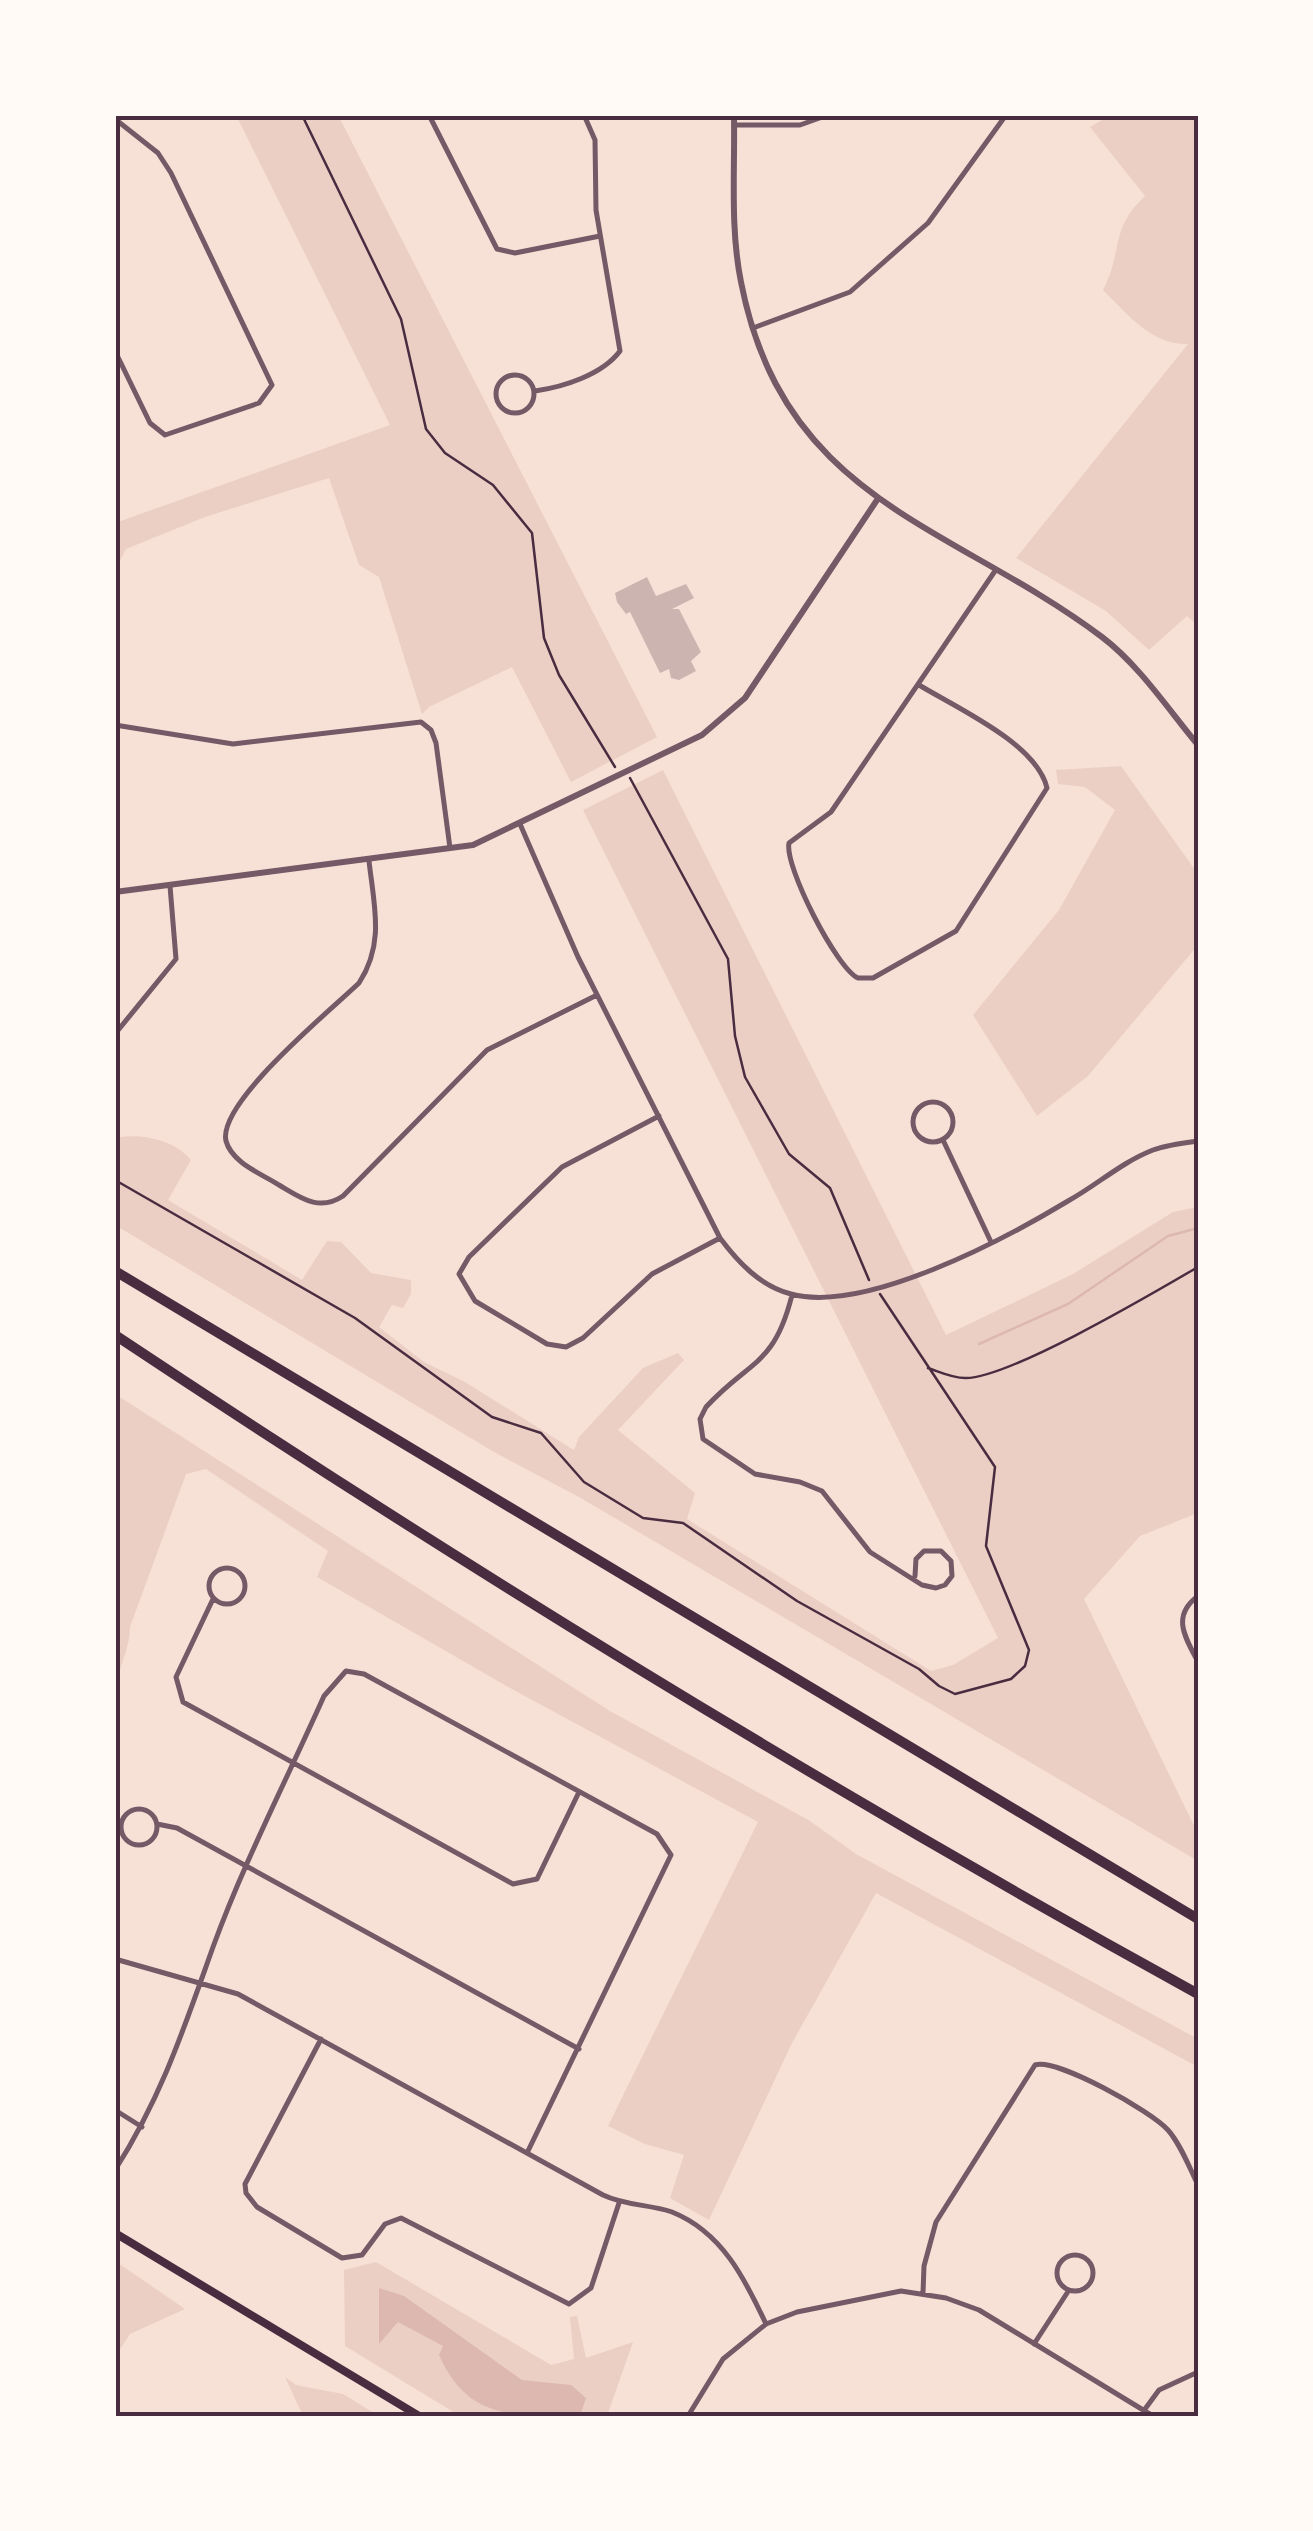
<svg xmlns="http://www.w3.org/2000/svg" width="1313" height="2531" font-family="Arial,sans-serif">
	<rect width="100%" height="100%" fill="#f7e1d7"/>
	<!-- green -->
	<path fill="#ebcfc5" d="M 236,115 L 338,115 L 657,737 L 571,782 L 512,667 L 429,707 L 422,714 L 379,577 L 359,565 L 329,478 L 205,517 L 126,549 L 115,570 L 115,523 L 390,425 Z
		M 1111,115 L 1198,115 L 1198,626 L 1187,616 L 1149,650 L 1106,611 L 1016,558 L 1188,344 C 1152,345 1128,315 1103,290 C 1124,249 1109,230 1145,196 L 1090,127 Z
		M 1121,766 L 1198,874 L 1198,945 L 1088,1076 L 1037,1116 L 973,1015 L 1059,910 L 1115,810 L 1085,787 L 1058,784 L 1056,770 Z
		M 663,770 L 946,1335 L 1073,1274 L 1173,1212 L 1198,1207 L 1198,1513 L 1140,1536 L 1084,1599 L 1198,1834 L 1198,1861 L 579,1497 L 494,1452 L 115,1225 L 115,1138 C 139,1133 174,1139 191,1160 L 168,1200 L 302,1280 L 327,1241 L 341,1242 L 371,1273 L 411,1280 L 411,1294 L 403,1308 L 392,1305 L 379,1327 L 424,1362 L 465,1382 L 574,1450 L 579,1437 L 643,1368 L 678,1353 L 684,1360 L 618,1430 L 695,1493 L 687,1519 L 931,1671 L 953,1665 L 998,1638 L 583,810 Z
		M 115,1394 L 610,1711 L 810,1821 L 856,1854 L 1198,2039 L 1198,2067 L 876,1893 L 792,2043 L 709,2220 L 670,2198 L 684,2155 L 645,2144 L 608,2126 L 758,1822 L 510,1688 L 317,1577 L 328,1551 L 206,1469 L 186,1474 L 130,1627 C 130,1646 122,1658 119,1676 C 117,1690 119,1702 115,1716 Z
		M 115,2261 L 185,2309 L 130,2334 L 115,2357 Z
		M 376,2262 L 551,2365 L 574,2359 L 570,2317 L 577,2316 L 586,2358 L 633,2342 L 607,2416 L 460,2416 L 345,2346 L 344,2270 Z
		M 285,2377 L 296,2385 L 343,2394 L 379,2416 L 303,2416 Z"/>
	<!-- water -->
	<path fill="#dcb8b0" d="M 379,2288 L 404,2296 L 522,2380 L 571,2385 L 586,2398 L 580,2416 C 516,2416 468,2421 439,2355 L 443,2346 L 398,2322 L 379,2344 Z"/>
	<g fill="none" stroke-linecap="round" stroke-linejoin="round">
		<!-- stream -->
		<path stroke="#dcb8b0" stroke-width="2.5" d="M 979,1344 L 1068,1304 L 1168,1236 L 1198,1228"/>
	</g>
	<!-- building -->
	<path fill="#ccb4b1" d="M 647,577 L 656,596 L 686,584 L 694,598 L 672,609 L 679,609 L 701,652 L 691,661 L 696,671 L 679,680 L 671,678 L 669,669 L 660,673 L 630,612 L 626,614 L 617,602 L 615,593 Z"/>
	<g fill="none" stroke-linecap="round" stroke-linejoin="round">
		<!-- path -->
		<path stroke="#4a2c40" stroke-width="2.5" d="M 302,115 L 401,319 L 426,429 L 445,453 L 493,485 L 532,533 L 544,638 L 559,675 L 615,767
			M 630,778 L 728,959 L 735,1036 L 745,1077 L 789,1154 L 830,1188 L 869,1280
			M 115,1180 L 355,1318 L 492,1417 L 541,1433 L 584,1482 L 643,1518 L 683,1523 L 797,1601 L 919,1669 L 939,1686 L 955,1694 L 1011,1679 L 1025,1666 L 1029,1650 L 986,1546 L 995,1467 L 880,1294
			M 928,1368 C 940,1372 952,1378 965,1378 C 1008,1379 1155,1292 1198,1267"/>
		<!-- minor -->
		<path stroke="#755966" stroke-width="5" d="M 429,115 L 497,249 L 515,253 L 600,236
			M 115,119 L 158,153 L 171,173 L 272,385 L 259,403 L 165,435 L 150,423 L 115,351
			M 734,125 L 800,125 L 828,115
			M 753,328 L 850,292 L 928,223 L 1006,115
			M496 394a19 19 0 1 1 38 0a19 19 0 1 1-38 0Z
			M 535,391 C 563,387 602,375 620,351 L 596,210 L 595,140 L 584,115
			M 919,685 C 957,708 1037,744 1047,788 L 956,931 L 873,978 L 858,978 C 837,969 784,866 789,843 L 831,812 L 995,571
			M 115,725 L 233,744 L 421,722 L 431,730 L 436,743 L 450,848
			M 520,824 L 578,957 L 720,1238 C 738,1262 760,1286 791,1294 C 865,1314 1005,1239 1068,1201 C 1097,1185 1122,1162 1153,1150 C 1167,1145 1183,1143 1198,1141
			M 369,861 C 374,906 385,943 359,983 C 331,1010 217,1103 226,1141 C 232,1163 262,1174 279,1185 C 301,1198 319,1212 343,1196 L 487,1050 L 597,995
			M 115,1034 L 176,959 L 170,886
			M913 1122a20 20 0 1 1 40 0a20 20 0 1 1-40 0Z
			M 659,1116 L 562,1167 L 469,1257 L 459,1274 L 475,1301 L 547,1344 L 566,1347 L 583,1338 L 652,1274 L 720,1238
			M 943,1140 L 991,1242
			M 792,1295 C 774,1367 749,1360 706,1407 L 700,1419 L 703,1439 L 755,1474 L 800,1482 L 822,1491 L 870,1552 L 922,1585 L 936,1588 L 945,1585 L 952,1576 L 951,1561 L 941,1551 L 924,1551 L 916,1559 L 915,1576
			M209 1586a18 18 0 1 1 36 0a18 18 0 1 1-36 0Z
			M 1198,1596 C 1171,1616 1185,1637 1198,1662
			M 213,1599 L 176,1677 L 183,1702 L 513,1884 L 537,1879 L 579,1792
			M121 1827a18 18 0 1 1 36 0a18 18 0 1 1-36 0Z
			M 157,1824 L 177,1828 L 579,2049
			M 115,1959 L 238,1994 L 603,2195 C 626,2206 649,2204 672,2212 C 722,2232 745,2279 766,2324
			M 321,2039 L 245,2184 L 246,2193 L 257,2207 L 342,2258 L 362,2255 L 385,2224 L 401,2218 L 569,2304 L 591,2288 L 619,2203
			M 115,2110 L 142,2127
			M 115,2170 C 162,2096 184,2028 213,1947 C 244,1862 287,1779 324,1696 L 346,1671 L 364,1674 L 657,1834 L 671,1855 L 528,2151
			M1057 2273a18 18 0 1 1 36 0a18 18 0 1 1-36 0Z
			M 923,2293 L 924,2266 L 936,2222 L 1035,2065 C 1057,2058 1151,2111 1168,2130 C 1181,2145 1189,2167 1198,2185
			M 1034,2344 L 1069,2290
			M 1145,2409 L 1159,2390 L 1198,2372
			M 688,2416 L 723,2359 L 766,2324 L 797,2312 L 901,2291 L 946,2298 L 979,2310 L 1153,2416"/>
		<!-- tertiary -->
		<path stroke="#755966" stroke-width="6" d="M 734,115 C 735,170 730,228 741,282 C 784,502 950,523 1102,637 C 1139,665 1168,709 1198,745
			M 115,892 L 473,845 L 702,735 L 745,698 L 877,500"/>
		<!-- secondary -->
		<path stroke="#4a2c40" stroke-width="8" d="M 115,2233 L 419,2416"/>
		<!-- motorway -->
		<path stroke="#4a2c40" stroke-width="10" d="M 115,1271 L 1198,1919
			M 115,1335 C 467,1569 828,1790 1198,1994"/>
	</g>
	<!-- border -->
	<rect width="1313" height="2531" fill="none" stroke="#fffaf5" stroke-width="235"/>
	<rect x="118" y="118" width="1078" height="2296" fill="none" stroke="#4a2c40" stroke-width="4"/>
</svg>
